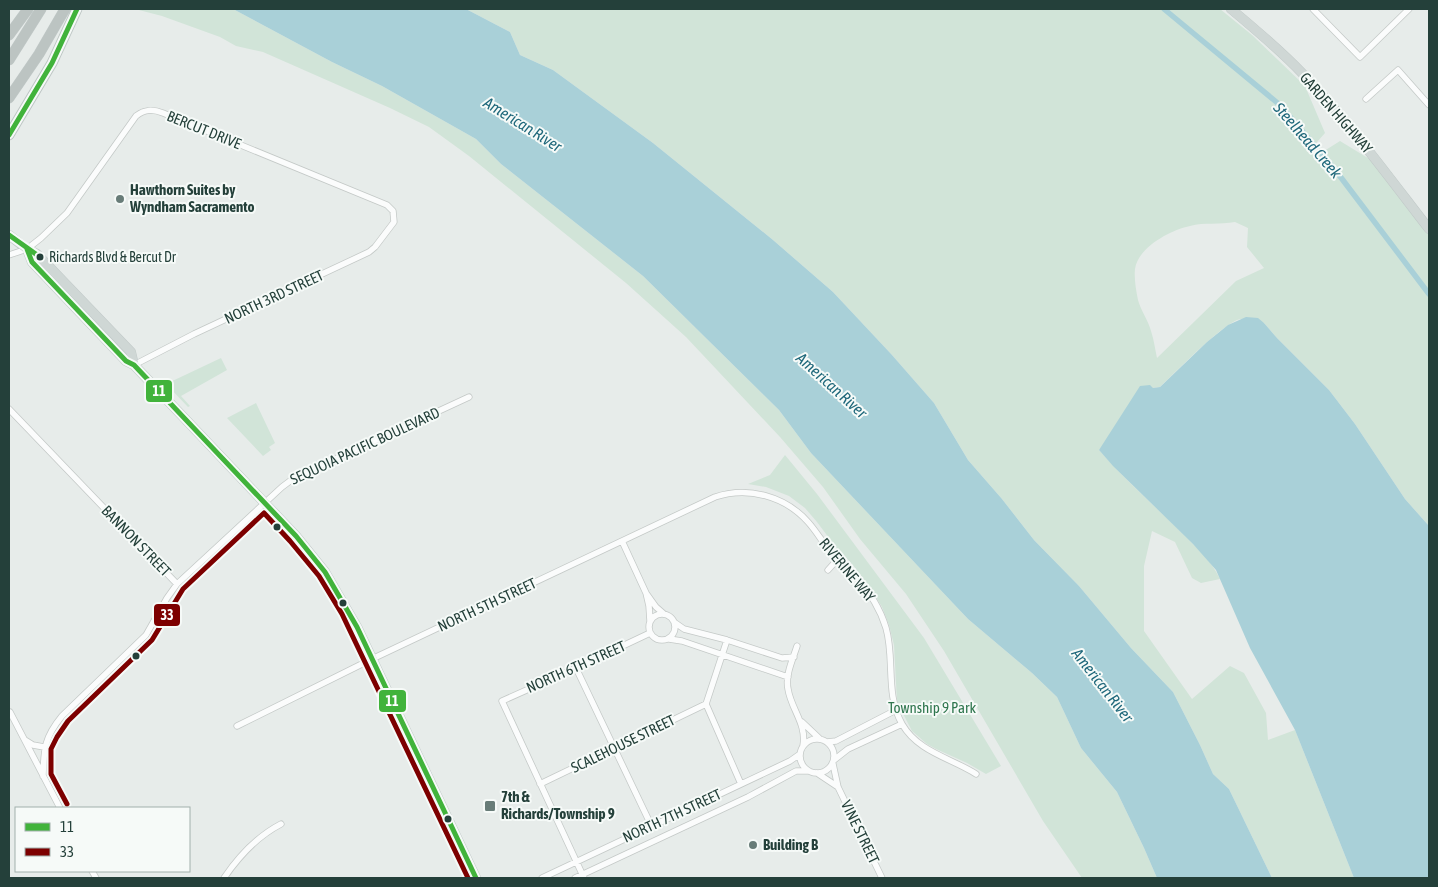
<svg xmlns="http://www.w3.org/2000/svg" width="1438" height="887" font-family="'Asap Condensed',sans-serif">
	<rect width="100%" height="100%" fill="#e7ecea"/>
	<!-- green -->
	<path fill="#d1e4d8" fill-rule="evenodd" d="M 135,9 L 233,9 L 332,62 L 382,86 L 476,139 L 501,164 L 643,276 L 779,410 L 811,453 L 968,619 L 1032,673 L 1057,697 L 1081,748 L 1117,792 L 1144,848 L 1157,878 L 1082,878 L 1043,821 L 944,651 L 906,594 L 860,539 L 823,487 L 780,437 L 686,337 L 626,283 L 469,156 L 429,127 L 390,108 L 263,52 L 236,46 L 220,37 L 162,16 Z
		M 466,9 L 1220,9 L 1252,35 L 1305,86 L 1325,133 L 1310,150 L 1321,153 L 1340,141 L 1381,166 L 1429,229 L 1429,526 L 1405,499 L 1355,424 L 1329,390 L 1277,338 L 1264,323 C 1257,322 1248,319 1241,319 C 1226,320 1174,374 1160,387 L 1153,388 L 1099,450 C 1124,479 1153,504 1181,532 C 1195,546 1212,561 1220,579 L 1201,583 L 1192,578 L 1175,542 L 1152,531 L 1144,566 L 1144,631 L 1192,699 L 1230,666 L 1244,673 L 1266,713 L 1268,740 L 1295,730 L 1354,878 L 1272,878 L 1229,789 L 1213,774 L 1200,745 L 1173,692 L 1131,648 L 1079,586 L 1034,540 L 1002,499 L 968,460 L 934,403 L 892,355 L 833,292 L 773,240 L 653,143 L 553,70 L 520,55 L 510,32 ZM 1235,222 L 1248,228 L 1247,247 L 1264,268 L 1236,281 L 1157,358 C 1155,349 1154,340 1151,331 C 1148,320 1141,311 1138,300 C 1136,290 1134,279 1135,269 C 1138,247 1171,230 1190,226 C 1204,222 1220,225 1235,222 Z
		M 221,358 L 227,370 L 181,396 L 190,406 L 188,407 L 166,384 Z
		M 256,403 L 275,443 L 269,447 L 271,450 L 263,456 L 227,418 Z
		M 785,455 L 817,494 L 924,638 L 1001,766 L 986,774 L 967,763 L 936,749 L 927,744 L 912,731 L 897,702 L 894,645 L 889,625 L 882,607 L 869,586 L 852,564 L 835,546 L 817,522 L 805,508 L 789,496 L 766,487 L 748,484 L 770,475 Z"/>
	<!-- water -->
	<path fill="#a9d0d8" d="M 233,9 L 466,9 L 510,32 L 520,55 L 553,70 L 653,143 L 773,240 L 833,292 L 892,355 L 934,403 L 968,460 L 1002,499 L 1034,540 L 1079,586 L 1131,648 L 1173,692 L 1200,745 L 1213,774 L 1229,789 L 1272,878 L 1157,878 L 1144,848 L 1117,792 L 1081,748 L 1057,697 L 1032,673 L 968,619 L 811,453 L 779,410 L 643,276 L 501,164 L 476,139 L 382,86 L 332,62 Z
		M 1246,317 L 1258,318 L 1264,323 L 1277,338 L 1329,390 L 1355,424 L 1405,499 L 1429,526 L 1429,878 L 1354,878 L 1295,730 L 1250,648 L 1216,570 L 1193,544 L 1113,466 L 1099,450 L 1140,386 L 1150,385 L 1153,388 L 1160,387 L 1207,342 L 1228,325 Z"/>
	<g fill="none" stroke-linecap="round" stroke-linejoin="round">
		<!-- canal -->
		<path stroke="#a9d0d8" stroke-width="5.5" d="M 1164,9 L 1280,105 L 1333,167 L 1429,294"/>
		<defs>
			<path id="minor" d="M 1313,9 L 1360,57 L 1409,9
				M 1366,99 L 1398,70 L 1429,105
				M 9,255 L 27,249 L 41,238 L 67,213 L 136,116 C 145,109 153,109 163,113 L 387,205 L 393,211 L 394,222 L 375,247 L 369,252 L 194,334 L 134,365
				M 9,409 L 177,584
				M 622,541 L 646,593
				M 828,570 L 837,560
				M649 627a13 13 0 1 1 26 0a13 13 0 1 1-26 0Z
				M 650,621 L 649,606 L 646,593 L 656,607 L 664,614
				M 674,622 L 684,629 L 727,640 L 782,658 L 794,657
				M 669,639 L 682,641 L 788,677
				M 727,640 L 706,704 L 741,784
				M 797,646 C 793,659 785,675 788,689 C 791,709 807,724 803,746
				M 576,668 L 651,825
				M 10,712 L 60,808
				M 802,722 L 820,739
				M 237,726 L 372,659 L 715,497 C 748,486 785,496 808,522 C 818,533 825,547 836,558 C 841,565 849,570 855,576 C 869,591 880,608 886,628 C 895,659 885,694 902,724 C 918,752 951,758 976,774
				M800 756a17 17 0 1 1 34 0a17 17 0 1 1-34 0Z
				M 25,740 L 33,745 L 44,747
				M 827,742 L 836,741 L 896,710
				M 834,760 L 848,749 L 902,724
				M 833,764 L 838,787 L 882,878
				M 817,773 L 838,787
				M 43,776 C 44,749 44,738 62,716 L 146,635 L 167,598 L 177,584 L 282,487 L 294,478 L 469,397
				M 540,784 L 706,704
				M 92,871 L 96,878
				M 224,878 C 239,856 256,837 281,824
				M 542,878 L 790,761 L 800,754
				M 575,878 L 748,797 L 796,771 L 808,771
				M 584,878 L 502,701 L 576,668 L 650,633"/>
			<path id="primary" d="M 1231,9 C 1255,29 1280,50 1302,73 C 1348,121 1388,176 1429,229
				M 9,235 L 27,249 L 37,254 L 131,352 L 134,365
				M 27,249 L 32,262 L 126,361 L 134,365 L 296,536 L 325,572 L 357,627 L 476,878"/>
			<path id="motorway" d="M 9,35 L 28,9
				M 9,60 L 41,9
				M 9,98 L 39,54 L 65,9
				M 9,135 L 52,63 L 77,9"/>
		</defs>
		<!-- minor casing -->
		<use href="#minor" stroke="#c4c9c7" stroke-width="7"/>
		<!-- primary casing -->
		<use href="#primary" stroke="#c2cac9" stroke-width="10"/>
		<!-- motorway casing -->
		<use href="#motorway" stroke="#c2cac9" stroke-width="11"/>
		<!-- minor -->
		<use href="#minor" stroke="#fbfcfc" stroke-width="5.5"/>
		<!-- primary -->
		<use href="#primary" stroke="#cfd7d5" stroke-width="9"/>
		<!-- motorway -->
		<use href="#motorway" stroke="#bcc4c2" stroke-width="10"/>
		<defs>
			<path id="bus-1" d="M 9,135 L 52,63 L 77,9
				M 9,235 L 40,257
				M 27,249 L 32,262 L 126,361 L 134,365 L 296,536 L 325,572 L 357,627 L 476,878"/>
			<path id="bus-2" d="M 67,804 L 51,774 L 51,749 L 57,737 L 68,721 L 152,640 L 183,589 L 264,513 L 290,541 L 319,576 L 342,614 L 468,878"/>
		</defs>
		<!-- bus-1 casing -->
		<use href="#bus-1" stroke="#f6faf8" stroke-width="9"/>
		<!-- bus-2 casing -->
		<use href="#bus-2" stroke="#f6faf8" stroke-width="9"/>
		<!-- bus-1 -->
		<use href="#bus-1" stroke="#41b33b" stroke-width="5"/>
		<!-- bus-2 -->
		<use href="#bus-2" stroke="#7d0000" stroke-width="5"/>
	</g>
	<!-- markers -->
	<g fill="#687c78" stroke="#f6faf8" stroke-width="2">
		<circle cx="120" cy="199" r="5"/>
		<rect x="484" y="800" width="12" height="12" rx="2.5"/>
		<circle cx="753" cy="845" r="5"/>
	</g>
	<g fill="#24403a" stroke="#f6faf8" stroke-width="2">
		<circle cx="40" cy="257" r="4.5"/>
		<circle cx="277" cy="527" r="4.5"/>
		<circle cx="343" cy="603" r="4.5"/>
		<circle cx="136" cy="656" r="4.5"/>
		<circle cx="448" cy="819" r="4.5"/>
	</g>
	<g text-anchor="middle" stroke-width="4" stroke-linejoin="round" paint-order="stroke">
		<!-- bus labels -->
		<g font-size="14" fill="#24403a" stroke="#f6faf8" text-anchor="start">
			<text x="49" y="262">Richards Blvd &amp; Bercut Dr</text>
		</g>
		<!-- street labels -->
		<g font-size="15" fill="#24403a" stroke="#f6faf8">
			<text transform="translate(1336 113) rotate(49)" y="5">GARDEN HIGHWAY</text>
			<text transform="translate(204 130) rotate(22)" y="5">BERCUT DRIVE</text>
			<text transform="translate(274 297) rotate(-25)" y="5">NORTH 3RD STREET</text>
			<text transform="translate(365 446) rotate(-25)" y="5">SEQUOIA PACIFIC BOULEVARD</text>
			<text transform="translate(136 541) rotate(46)" y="5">BANNON STREET</text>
			<text transform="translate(847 570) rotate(50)" y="5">RIVERINE WAY</text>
			<text transform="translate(487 605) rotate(-25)" y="5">NORTH 5TH STREET</text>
			<text transform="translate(576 667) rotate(-24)" y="5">NORTH 6TH STREET</text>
			<text transform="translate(623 744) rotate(-26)" y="5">SCALEHOUSE STREET</text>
			<text transform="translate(672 816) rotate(-25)" y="5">NORTH 7TH STREET</text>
			<text transform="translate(860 832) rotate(64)" y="5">VINE STREET</text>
		</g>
		<!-- poi labels -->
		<g font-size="15" font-weight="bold" fill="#24403a" stroke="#f6faf8" text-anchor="start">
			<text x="130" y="195">Hawthorn Suites by<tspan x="130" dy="17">Wyndham Sacramento</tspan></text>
			<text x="501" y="802">7th &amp;<tspan x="501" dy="17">Richards/Township 9</tspan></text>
			<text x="763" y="850">Building B</text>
		</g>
		<!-- park labels -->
		<g font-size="15" fill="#2f764e" stroke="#f6faf8">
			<text x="932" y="713">Township 9 Park</text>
		</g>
		<!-- water labels -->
		<g font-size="16" font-style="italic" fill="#1f687b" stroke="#f6faf8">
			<text transform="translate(523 124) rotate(32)" y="6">American River</text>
			<text transform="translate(1308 140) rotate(49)" y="6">Steelhead Creek</text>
			<text transform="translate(832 385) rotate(42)" y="6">American River</text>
			<text transform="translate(1103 685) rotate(52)" y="6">American River</text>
		</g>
	</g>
	<g stroke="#f6faf8" stroke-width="2">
		<rect x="145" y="379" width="28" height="24" rx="5" fill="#41b33b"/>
		<rect x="153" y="603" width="28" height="24" rx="5" fill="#7d0000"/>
		<rect x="378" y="689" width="29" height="24" rx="5" fill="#41b33b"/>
	</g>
	<g font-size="14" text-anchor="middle" font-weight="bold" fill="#fff">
		<text x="159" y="396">11</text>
		<text x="167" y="620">33</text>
		<text x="392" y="706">11</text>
	</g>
	<!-- border -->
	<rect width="1438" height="887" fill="none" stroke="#24403a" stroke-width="20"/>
	<!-- legend -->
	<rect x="15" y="807" width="175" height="65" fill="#f6faf8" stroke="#a2b0ac"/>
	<rect x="25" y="823" width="25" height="8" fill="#41b33b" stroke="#a2b0ac"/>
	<text x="60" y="832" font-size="15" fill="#24403a">11</text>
	<rect x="25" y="848" width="25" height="8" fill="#7d0000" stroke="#a2b0ac"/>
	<text x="60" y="857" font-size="15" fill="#24403a">33</text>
</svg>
